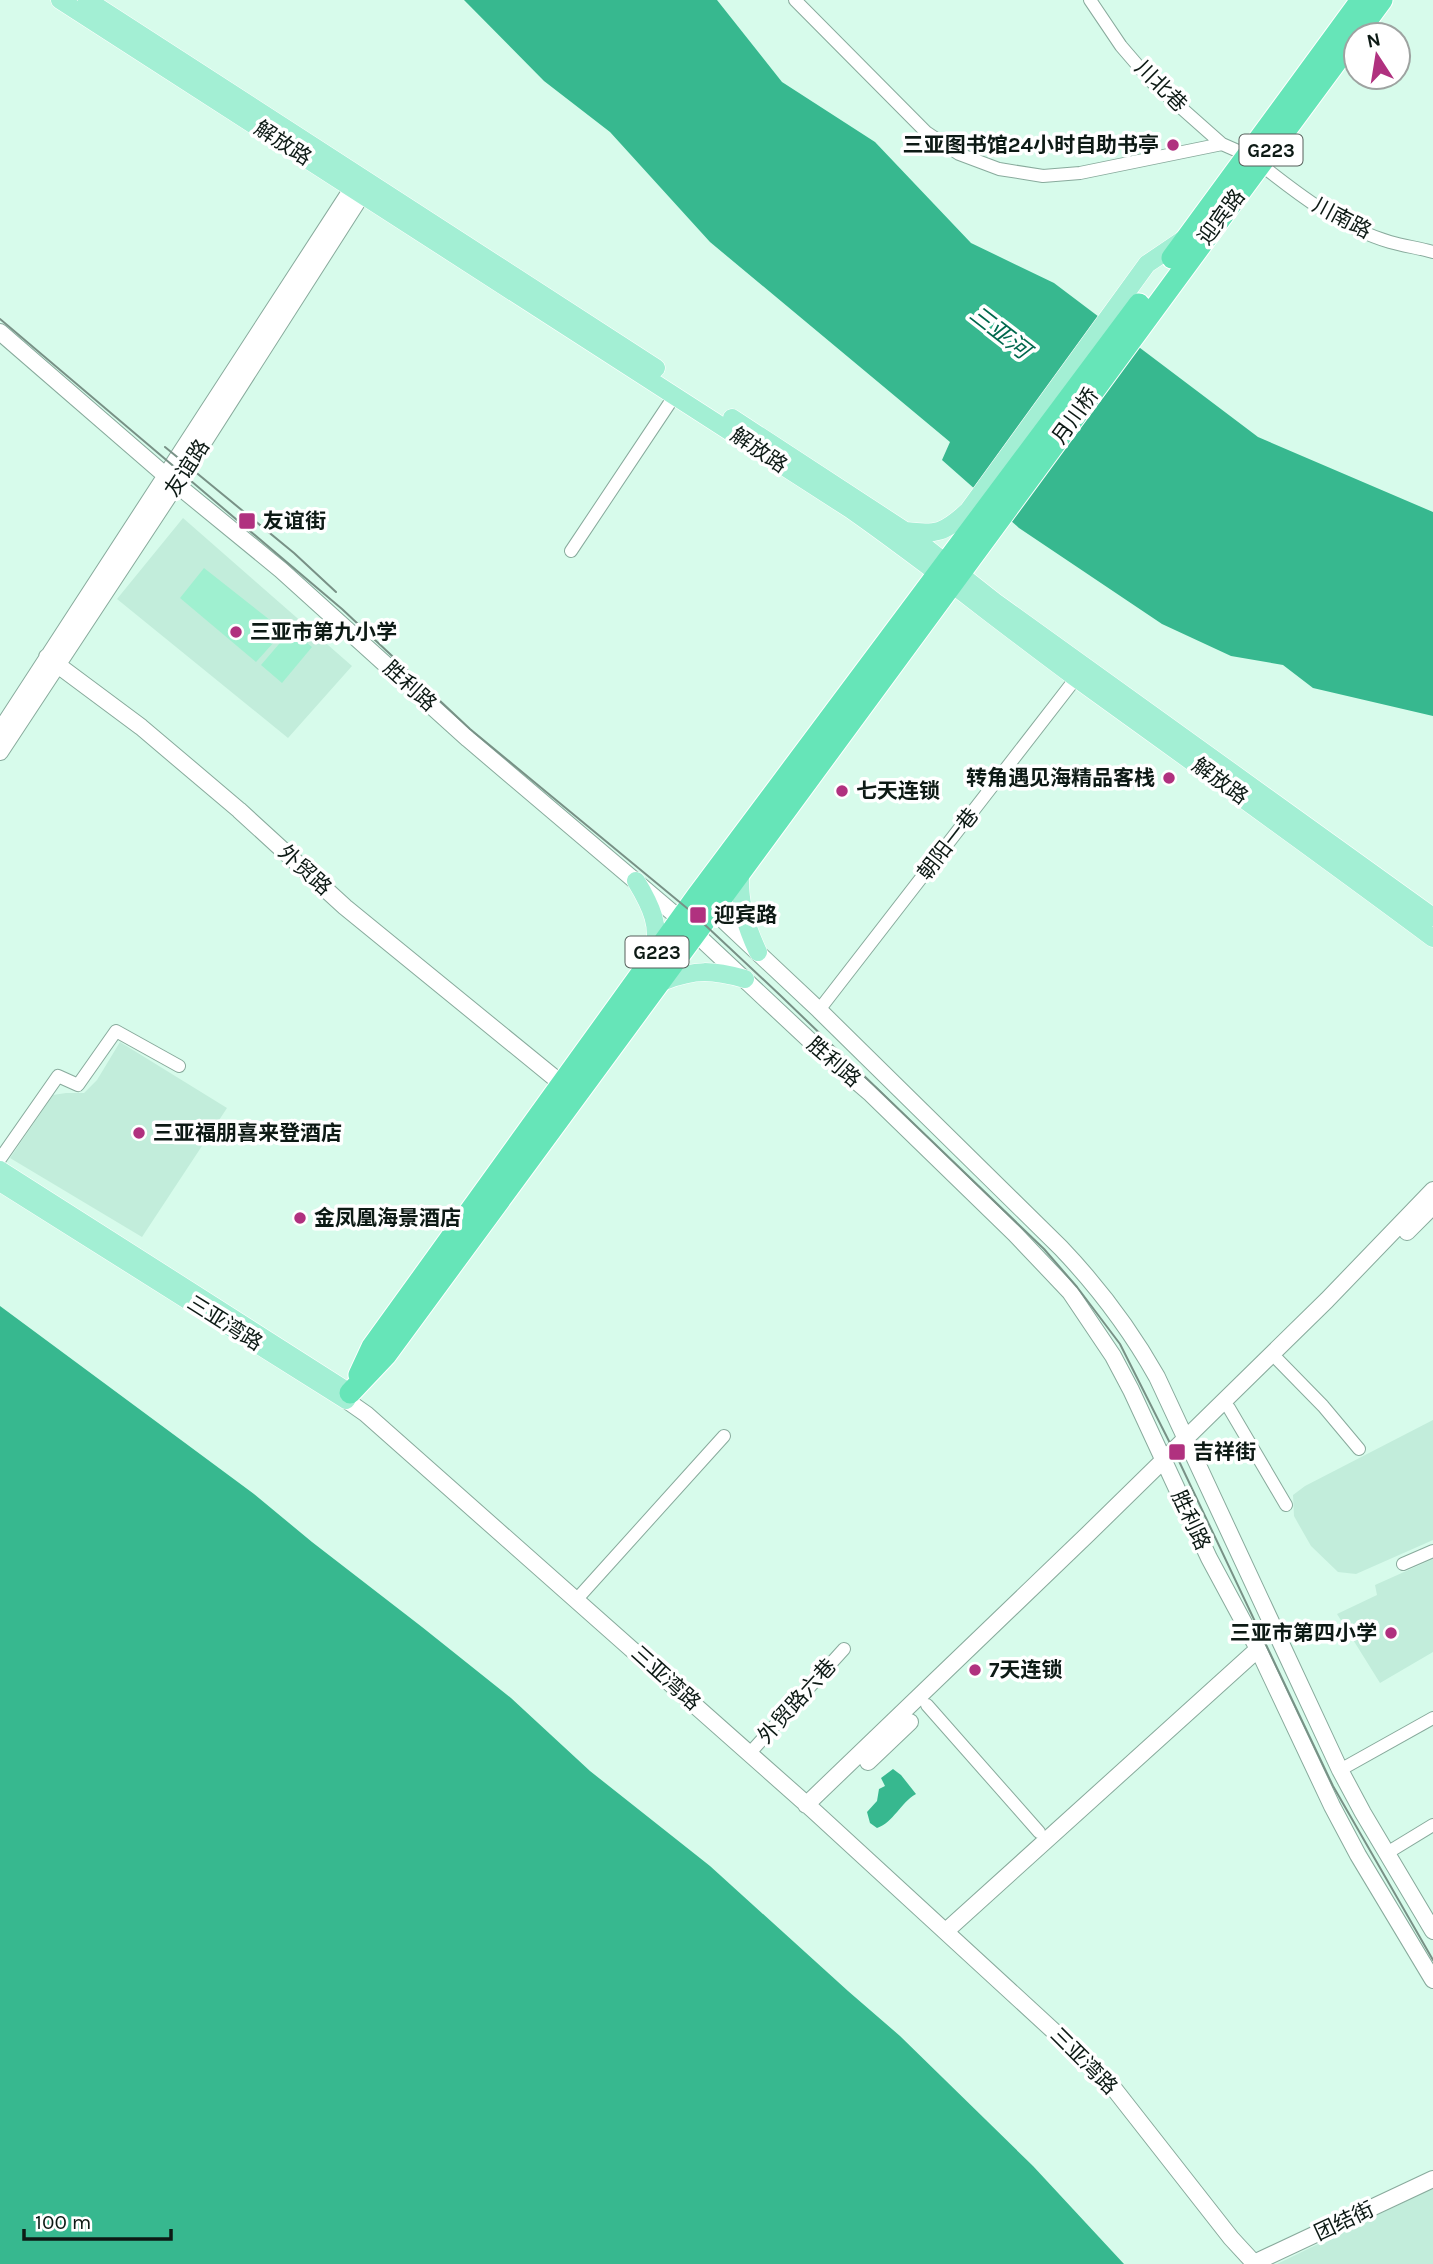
<svg xmlns="http://www.w3.org/2000/svg" width="1433" height="2264" font-family="Karla,'Noto Sans SC',sans-serif">
	<rect width="100%" height="100%" fill="#d7fbeb"/>
	<!-- built -->
	<path fill="#c2eddb" d="M 183,518 L 352,666 L 288,738 L 117,599 Z
		M 120,1042 L 227,1108 L 142,1237 L 10,1158 L 53,1095 L 66,1093 L 84,1093 L 97,1080 Z
		M 1433,1420 L 1433,1540 L 1356,1574 L 1338,1572 L 1311,1546 L 1299,1525 L 1294,1516 L 1293,1495 L 1305,1486 Z
		M 1433,1559 L 1433,1652 L 1380,1683 L 1337,1614 L 1377,1595 L 1375,1585 Z
		M 1433,2188 L 1433,2264 L 1277,2264 Z"/>
	<!-- green -->
	<path fill="#9ff0d0" d="M 204,568 L 284,631 L 256,662 L 180,598 Z
		M 291,630 L 312,647 L 282,683 L 261,665 Z"/>
	<!-- water -->
	<path fill="#37b88f" d="M 464,0 L 717,0 L 782,82 L 875,142 L 971,243 L 1054,283 L 1258,437 L 1433,512 L 1433,716 L 1313,688 L 1283,665 L 1231,656 L 1162,624 L 1019,528 L 942,460 L 950,442 L 710,242 L 610,132 L 544,81 Z
		M 0,1306 L 254,1494 L 312,1542 L 422,1627 L 511,1698 L 590,1771 L 710,1866 L 848,1991 L 900,2036 L 1033,2166 L 1124,2264 L 0,2264 Z
		M 893,1769 L 901,1775 L 916,1794 C 900,1803 894,1822 877,1828 L 870,1823 L 867,1812 L 877,1801 L 879,1789 L 885,1786 L 881,1778 Z"/>
	<g fill="none" stroke-linecap="round" stroke-linejoin="round">
		<defs>
			<path id="street" d="M 795,0 L 926,132 L 959,154 L 999,169 L 1043,176 L 1080,173 L 1222,144
				M 1090,0 L 1121,46 L 1152,82 L 1222,144 L 1247,155
				M 1260,164 C 1299,195 1342,228 1390,242 C 1404,246 1419,248 1433,252
				M 571,551 L 675,395
				M 819,1010 L 1076,678
				M 0,1159 L 58,1076 L 78,1085 L 116,1031 L 179,1066
				M 1278,1360 L 1323,1406 L 1359,1449
				M 1229,1408 L 1286,1505
				M 1403,1564 L 1433,1551
				M 577,1599 L 724,1436
				M 927,1705 L 1039,1832
				M 749,1754 L 844,1649
				M 1340,1770 L 1433,1718
				M 1387,1853 L 1433,1825"/>
			<path id="secondary" d="M 0,332 L 165,475 L 281,570 L 468,739 L 680,919 L 822,1052 L 871,1094 L 1015,1234 L 1070,1292 L 1113,1356 L 1131,1390 L 1209,1558 L 1258,1649 L 1332,1806 L 1358,1855 L 1433,1980
				M 47,657 L 141,727 L 239,810 L 345,907 L 562,1084
				M 0,731 L 359,178
				M 0,752 L 189,465 L 368,185
				M 706,904 L 819,1010 L 1061,1248 C 1099,1288 1130,1329 1157,1377 L 1340,1770 L 1363,1813 L 1433,1931
				M 1407,1232 L 1433,1206
				M 346,1400 L 366,1414 L 813,1810 L 1108,2081 L 1231,2238 L 1255,2264
				M 868,1762 L 910,1722
				M 806,1805 L 1088,1534 L 1327,1300 L 1433,1190
				M 946,1931 L 1258,1649
				M 1254,2263 L 1433,2179"/>
			<path id="primary" d="M 60,0 L 850,509 C 927,563 1000,622 1076,678 C 1195,764 1315,850 1433,938
				M 87,0 L 656,368
				M 732,418 L 905,531 L 995,602 L 1433,917
				M 905,531 C 937,535 944,533 968,511 L 1147,264 L 1184,239
				M 740,874 C 739,904 746,926 758,952
				M 636,881 C 650,904 663,929 652,956
				M 664,981 C 696,969 712,970 745,979
				M 0,1170 L 350,1393 L 346,1400 L 0,1182"/>
			<path id="highway" d="M 1172,258 L 1361,0
				M 359,1375 L 372,1347 L 697,896 L 1139,304
				M 350,1393 L 386,1355 C 721,905 1048,450 1382,0"/>
		</defs>
		<!-- street casing -->
		<use href="#street" stroke="#88aa9c" stroke-width="14"/>
		<!-- secondary casing -->
		<use href="#secondary" stroke="#88aa9c" stroke-width="18"/>
		<!-- primary casing -->
		<use href="#primary" stroke="#fff" stroke-width="19"/>
		<!-- highway casing -->
		<use href="#highway" stroke="#fff" stroke-width="23"/>
		<!-- street -->
		<use href="#street" stroke="#fff" stroke-width="12"/>
		<!-- secondary -->
		<use href="#secondary" stroke="#fff" stroke-width="16"/>
		<!-- primary -->
		<use href="#primary" stroke="#a3efd4" stroke-width="18"/>
		<!-- highway -->
		<use href="#highway" stroke="#66e5b8" stroke-width="21"/>
		<!-- tram -->
		<path stroke="#789186" stroke-width="2" d="M 0,319 L 342,609 L 470,729 L 688,909 L 781,996 L 1044,1249 L 1077,1287 L 1120,1344 L 1178,1459 L 1333,1786 L 1433,1960
			M 165,447 L 294,553 L 336,592"/>
	</g>
	<!-- markers -->
	<g fill="#b0317f" stroke="#fff" stroke-width="2.5">
		<circle cx="1173" cy="145" r="7"/>
		<rect x="238" y="512" width="18" height="18" rx="3.5"/>
		<circle cx="236" cy="632" r="7"/>
		<circle cx="1169" cy="778" r="7"/>
		<circle cx="842" cy="791" r="7"/>
		<rect x="689" y="906" width="18" height="18" rx="3.5"/>
		<circle cx="139" cy="1133" r="7"/>
		<circle cx="300" cy="1218" r="7"/>
		<rect x="1168" y="1443" width="18" height="18" rx="3.5"/>
		<circle cx="1391" cy="1633" r="7"/>
		<circle cx="975" cy="1670" r="7"/>
	</g>
	<g text-anchor="middle" stroke-width="7" stroke-linejoin="round" paint-order="stroke">
		<!-- shield labels -->
		<g fill="#fff" stroke="#565f5b" stroke-width="2">
			<rect x="1239.5" y="134.5" width="63" height="31" rx="5"/>
			<rect x="625.5" y="936.5" width="63" height="31" rx="5"/>
		</g>
		<g font-size="19" font-weight="bold" fill="#0d1a15">
			<text x="1271" y="157">G223</text>
			<text x="657" y="959">G223</text>
		</g>
		<!-- street labels -->
		<g font-size="21" fill="#0d1a15" stroke="#fff">
			<text transform="translate(1161 86) rotate(45)" y="7">川北巷</text>
			<text transform="translate(283 143) rotate(33)" y="7">解放路</text>
			<text transform="translate(1221 217) rotate(-53)" y="7">迎宾路</text>
			<text transform="translate(1342 218) rotate(28)" y="7">川南路</text>
			<text transform="translate(1075 416) rotate(-54)" y="7">月川桥</text>
			<text transform="translate(759 450) rotate(34)" y="7">解放路</text>
			<text transform="translate(187 468) rotate(-57)" y="7">友谊路</text>
			<text transform="translate(410 686) rotate(42)" y="7">胜利路</text>
			<text transform="translate(1220 781) rotate(36)" y="7">解放路</text>
			<text transform="translate(948 844) rotate(-52)" y="7">朝阳一巷</text>
			<text transform="translate(305 870) rotate(42)" y="7">外贸路</text>
			<text transform="translate(834 1062) rotate(41)" y="7">胜利路</text>
			<text transform="translate(225 1323) rotate(32)" y="7">三亚湾路</text>
			<text transform="translate(1191 1520) rotate(65)" y="7">胜利路</text>
			<text transform="translate(666 1678) rotate(42)" y="7">三亚湾路</text>
			<text transform="translate(797 1701) rotate(-48)" y="7">外贸路六巷</text>
			<text transform="translate(1084 2061) rotate(45)" y="7">三亚湾路</text>
			<text transform="translate(1344 2221) rotate(-25)" y="7">团结街</text>
		</g>
		<!-- poi labels -->
		<g font-size="21" font-weight="bold" fill="#0d1a15" stroke="#fff" text-anchor="start">
			<text x="1159" y="152" text-anchor="end">三亚图书馆24小时自助书亭</text>
			<text x="263" y="528">友谊街</text>
			<text x="250" y="639">三亚市第九小学</text>
			<text x="1155" y="785" text-anchor="end">转角遇见海精品客栈</text>
			<text x="856" y="798">七天连锁</text>
			<text x="714" y="922">迎宾路</text>
			<text x="153" y="1140">三亚福朋喜来登酒店</text>
			<text x="314" y="1225">金凤凰海景酒店</text>
			<text x="1193" y="1459">吉祥街</text>
			<text x="1377" y="1640" text-anchor="end">三亚市第四小学</text>
			<text x="989" y="1677">7天连锁</text>
		</g>
		<!-- water labels -->
		<g font-size="23" font-style="italic" fill="#00684d" stroke="#fff">
			<text transform="translate(1000 332) rotate(38)" y="8">三亚河</text>
		</g>
	</g>
	<!-- north arrow -->
	<g transform="translate(1377 56) rotate(348)"><circle r="33" fill="#ffffff" stroke="#9ea3a1" stroke-width="2"/>
	<path d="M0-5L12 26L0 18L-12 26Z" fill="#b0317f"/>
	<text y="-10" font-size="19" font-weight="bold" text-anchor="middle" fill="#0d1a15">N</text>
	</g>
	<!-- scale -->
	<path d="M24 2229v10h147v-10" fill="none" stroke="#0d1a15" stroke-width="3.5"/>
	<text x="35" y="2229" font-size="21" fill="#0d1a15" stroke="#ffffff" stroke-width="5" paint-order="stroke">100 m</text>
</svg>
